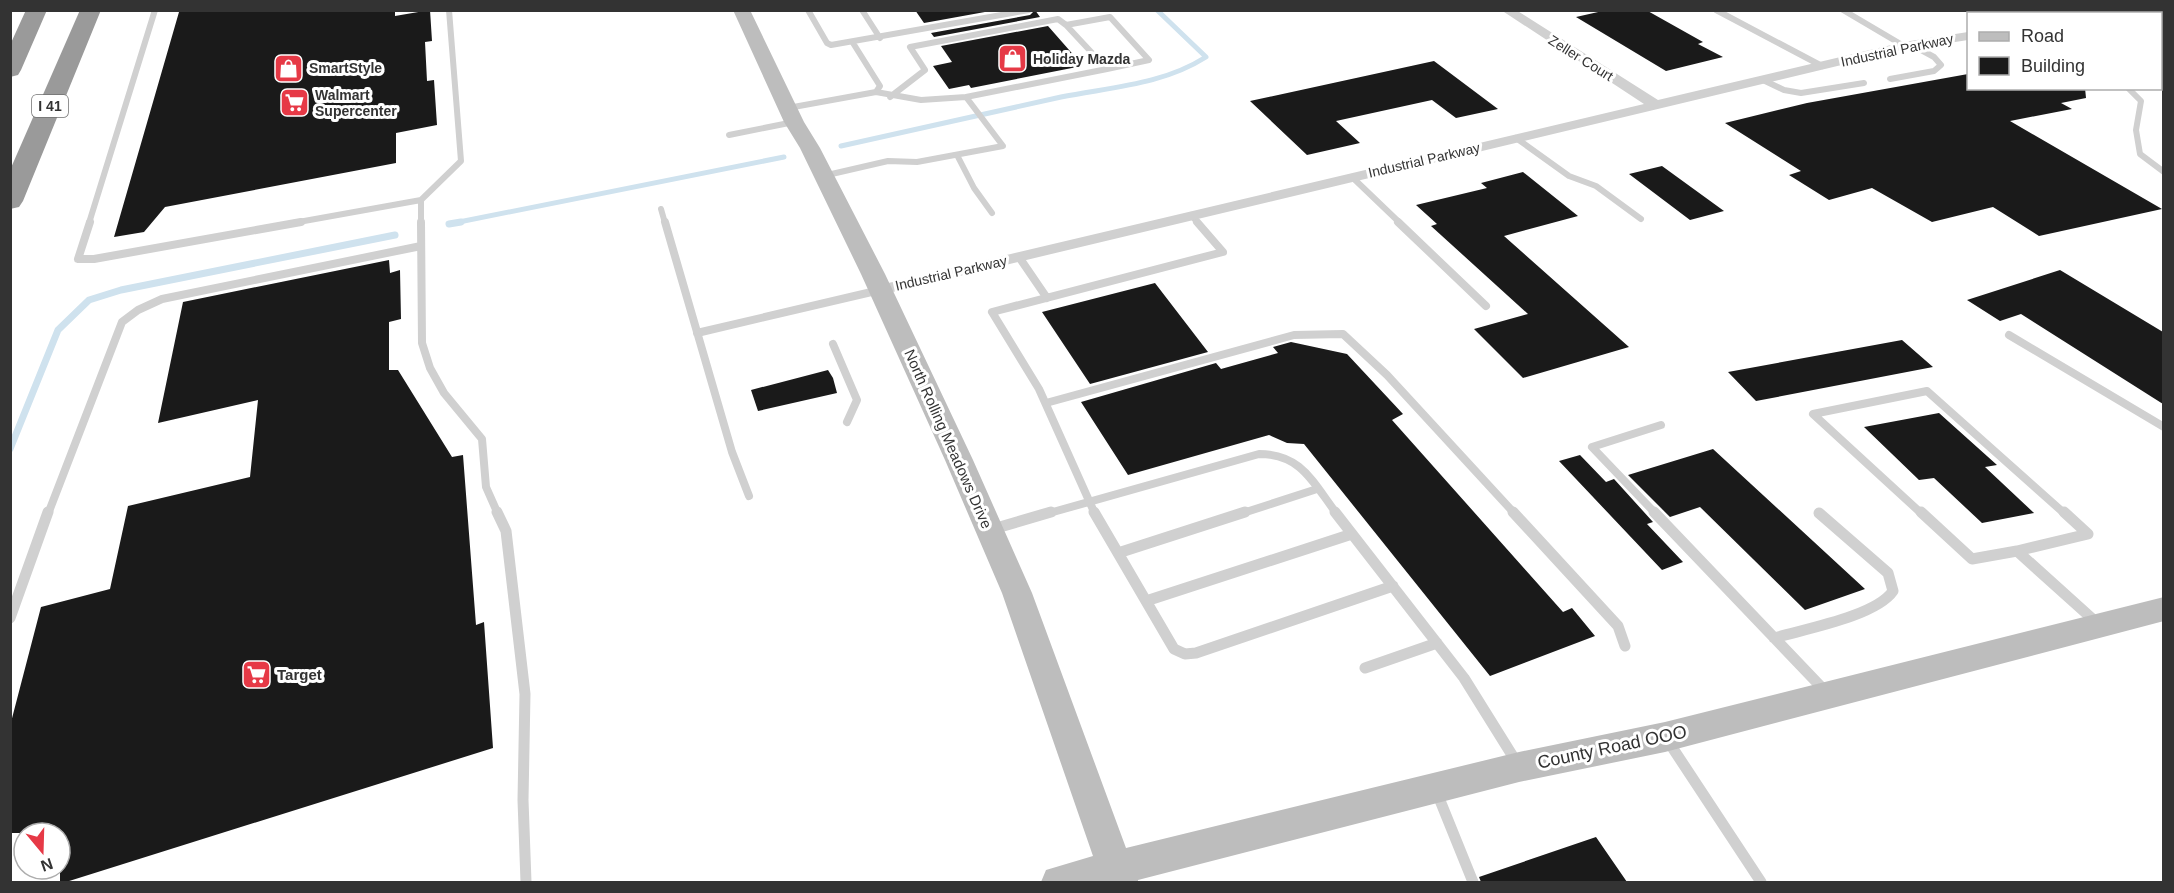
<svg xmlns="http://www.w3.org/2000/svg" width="2174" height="893" font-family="Arial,sans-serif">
	<rect width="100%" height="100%" fill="#fff"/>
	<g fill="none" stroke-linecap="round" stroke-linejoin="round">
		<!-- stream-far1 -->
		<path stroke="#cfe2ee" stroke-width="5" d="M 841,146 C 914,130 988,113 1061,97 C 1111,87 1162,85 1206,57 L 1157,10
			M 454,223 L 784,157"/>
		<!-- stream -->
		<path stroke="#cfe2ee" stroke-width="7" d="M 449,224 L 461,222
			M 10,449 L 58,330 L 89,300 L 121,290 L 395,235"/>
	</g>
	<!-- building -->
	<path fill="#1a1a1a" d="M 187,10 L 395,10 L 395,16 L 430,10 L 432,41 L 425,42 L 427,81 L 434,80 L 437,125 L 396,133 L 396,163 L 165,207 L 144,232 L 114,237 L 179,12 Z
		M 915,10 L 996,10 L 924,23 Z
		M 1035,10 L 1040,17 L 934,37 L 931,33 L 1030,15 Z
		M 1607,10 L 1646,10 L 1703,42 L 1698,44 L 1723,57 L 1666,71 L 1576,17 Z
		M 1048,26 L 1077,59 L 1071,60 L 1077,67 L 971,88 L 969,85 L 949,89 L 933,66 L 952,62 L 941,46 Z
		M 1434,61 L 1498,109 L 1456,118 L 1432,100 L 1336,121 L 1360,143 L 1307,155 L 1250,101 Z
		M 1968,74 L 1968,88 L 2085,88 L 2086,98 L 2061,103 L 2072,109 L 2010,121 L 2162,209 L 2039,236 L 1993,207 L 1932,222 L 1872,188 L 1829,200 L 1789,175 L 1801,171 L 1725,123 L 1807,103 Z
		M 1662,166 L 1724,211 L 1690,220 L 1629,174 Z
		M 1523,172 L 1578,216 L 1504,236 L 1629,347 L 1523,378 L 1474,329 L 1528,314 L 1431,226 L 1437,224 L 1416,205 L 1487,188 L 1481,183 Z
		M 389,260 L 390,273 L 400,270 L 401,319 L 389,322 L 389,370 L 398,370 L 452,457 L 463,455 L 476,625 L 484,622 L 493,748 L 66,882 L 60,882 L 60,833 L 10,833 L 10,726 L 41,607 L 110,589 L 128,506 L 250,477 L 258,400 L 158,423 L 183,302 Z
		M 2060,270 L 2163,332 L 2163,404 L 2021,314 L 2000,321 L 1967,300 Z
		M 1155,283 L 1208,352 L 1090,384 L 1042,312 Z
		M 1902,340 L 1933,367 L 1756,401 L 1728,372 Z
		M 1291,342 L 1347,354 L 1403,414 L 1392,420 L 1563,612 L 1572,608 L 1595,636 L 1490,676 L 1304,444 L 1287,443 L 1269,435 L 1128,475 L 1081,402 L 1216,363 L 1221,369 L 1278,353 L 1273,347 Z
		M 828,370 L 833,378 L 837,393 L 758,411 L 751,390 Z
		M 1939,413 L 1997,465 L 1985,467 L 2034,513 L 1982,523 L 1934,478 L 1919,480 L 1864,427 Z
		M 1713,449 L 1865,589 L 1805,610 L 1700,507 L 1670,517 L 1628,475 Z
		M 1580,455 L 1606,482 L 1614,479 L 1653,522 L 1647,524 L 1683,562 L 1662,570 L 1559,461 Z
		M 1596,837 L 1627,882 L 1481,882 L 1479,877 Z"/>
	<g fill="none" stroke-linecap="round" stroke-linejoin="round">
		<!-- lane-far2 -->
		<path stroke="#d0d0d0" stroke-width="6" d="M 808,10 L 827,43 L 831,45 L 1029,10
			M 862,10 L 880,38
			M 1716,10 L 1822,66
			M 1843,10 L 1904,46
			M 2107,10 L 2113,14
			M 1110,17 L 1149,60 L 1107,69 L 1066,25 Z
			M 2160,36 L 2164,41
			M 1890,79 L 1934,71 L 1941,65 L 1934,57 L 1912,45
			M 1763,80 L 1784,90 L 1801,93 L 1864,83
			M 2128,88 L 2141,101 L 2136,130 L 2140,154 L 2164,172
			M 890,97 L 925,70 L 910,47 L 1058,19 L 1066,25
			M 966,97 L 1107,69
			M 788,108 L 876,92 L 880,86 L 853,43
			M 729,135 L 794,122
			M 1516,138 L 1569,176 L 1596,186 L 1641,219
			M 957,155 L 974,188 L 992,213
			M 823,176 L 888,161 L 917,162 L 1003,146 L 966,97 L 921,100 L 876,92
			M 1352,177 L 1400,223
			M 661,209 L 665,223
			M 1191,215 L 1198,223
			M 89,223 L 155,10
			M 293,223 L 421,200
			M 421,223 L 421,200 L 461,161 L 449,10"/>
		<!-- lane-far1 -->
		<path stroke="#d0d0d0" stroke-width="8" d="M 90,222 L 78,259 L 94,259 L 301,222
			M 421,222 L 422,343 L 430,368 L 444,393 L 482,439 L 486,487 L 498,514
			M 665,222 L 732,452 L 749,496
			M 1398,222 L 1486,306
			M 1019,257 L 1047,298
			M 697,333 L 880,290
			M 2009,335 L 2164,427
			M 833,344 L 857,400 L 847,422
			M 1046,403 L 1294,335 L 1343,334 L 1387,375 L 1515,514
			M 48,514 L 122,322 L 138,310 L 162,299 L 421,246
			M 1046,514 L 1259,454 C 1302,454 1313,483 1337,514
			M 1095,514 L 1039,389 L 992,312 L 1223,252 L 1197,222
			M 1240,514 L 1317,489
			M 1656,514 L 1592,447 L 1661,425
			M 1922,514 L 1813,414 L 1927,391 L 2065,514"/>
		<!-- lane -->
		<path stroke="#d0d0d0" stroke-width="11" d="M 497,512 L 506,531 L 525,694 L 523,800 L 526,882
			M 1094,512 L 1174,649 L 1185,654 L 1196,653 L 1393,586
			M 1335,512 L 1464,678 L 1517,763
			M 1513,512 L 1618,626 L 1625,646
			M 1654,512 L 1826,692
			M 1921,512 L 1972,559 L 2017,551
			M 993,529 L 1051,512
			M 2017,551 L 2097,623
			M 2017,551 L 2088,534 L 2064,512
			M 1118,553 L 1245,512
			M 1146,601 L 1352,534
			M 10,618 L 48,512
			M 1774,638 C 1805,629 1876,616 1893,591 L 1888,573 L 1819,513
			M 1365,668 L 1437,643
			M 1668,741 L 1761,882
			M 1437,793 L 1473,882"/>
		<!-- street -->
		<path fill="#d0d0d0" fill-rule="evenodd" d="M 1501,10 L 1516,10 L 1658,100 L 1904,42 L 1968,32 L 1968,40 L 1904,50 L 880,295 L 874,294 L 872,290 L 874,286 L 880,285 L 1644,104 Z
			M 2160,50 L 2164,50 L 2164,58 L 2160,58 Z"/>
		<!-- secondary -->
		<path fill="#bdbdbd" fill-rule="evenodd" d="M 733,10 L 750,10 L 804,122 L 820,148 L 885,274 L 973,460 L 1032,593 L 1126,848 L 1519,752 L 1665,722 L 2164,597 L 2164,621 L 1665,752 L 1519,782 L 1138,880 L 1138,882 L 1041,882 L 1046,870 L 1093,856 L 1002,593 L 945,460 L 861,274 L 800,148 L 784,122 Z"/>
		<!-- highway -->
		<path fill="#9a9a9a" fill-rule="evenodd" d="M 26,10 L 47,10 L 21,70 L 18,75 L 10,77 L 10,45 Z
			M 80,10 L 101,10 L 23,201 L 19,207 L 10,209 L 10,170 Z"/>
	</g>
	<!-- icons -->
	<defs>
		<symbol id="shop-square" viewBox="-11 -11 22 22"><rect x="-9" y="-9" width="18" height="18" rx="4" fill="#e63946" stroke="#fff"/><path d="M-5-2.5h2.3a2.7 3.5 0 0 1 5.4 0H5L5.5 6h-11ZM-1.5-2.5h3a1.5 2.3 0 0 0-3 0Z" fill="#fff"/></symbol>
		<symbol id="supermarket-square" viewBox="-11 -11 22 22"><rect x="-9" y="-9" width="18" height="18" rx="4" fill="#e63946" stroke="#fff"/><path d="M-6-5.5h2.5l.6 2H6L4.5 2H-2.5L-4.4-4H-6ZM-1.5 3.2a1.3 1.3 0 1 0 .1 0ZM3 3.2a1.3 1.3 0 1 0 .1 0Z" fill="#fff"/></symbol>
	</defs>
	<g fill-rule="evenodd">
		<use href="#shop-square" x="996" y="42" width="33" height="33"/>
		<use href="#shop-square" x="272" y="52" width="33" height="33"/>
		<use href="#supermarket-square" x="278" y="86" width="33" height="33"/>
		<use href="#supermarket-square" x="240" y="658" width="33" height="33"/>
	</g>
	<g text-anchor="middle" stroke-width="6" stroke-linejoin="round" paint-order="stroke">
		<!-- far-street labels -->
		<g font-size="14" fill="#333" stroke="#fff">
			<text transform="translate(1897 50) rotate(-12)" y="5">Industrial Parkway</text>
			<text transform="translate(1581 58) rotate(32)" y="5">Zeller Court</text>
			<text transform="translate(1424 160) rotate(-13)" y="5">Industrial Parkway</text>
			<text transform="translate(951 273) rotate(-13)" y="5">Industrial Parkway</text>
		</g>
		<!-- far-poi labels -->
		<g font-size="14" font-weight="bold" fill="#333" stroke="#fff" text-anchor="start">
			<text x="1033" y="64">Holiday Mazda</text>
			<text x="309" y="73">SmartStyle</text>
			<text x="315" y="100">Walmart<tspan x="315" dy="16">Supercenter</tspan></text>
		</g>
		<!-- shield labels -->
		<rect fill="#fff" stroke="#707070" stroke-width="1.5" x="32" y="95" width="36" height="22" rx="4.5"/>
		<g font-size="14" font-weight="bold" fill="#333">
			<text x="50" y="111">I 41</text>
		</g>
		<!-- street labels -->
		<g font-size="15" fill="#333" stroke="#fff">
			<text transform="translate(948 439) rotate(66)" y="5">North Rolling Meadows Drive</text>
		</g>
		<!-- poi labels -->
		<g font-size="15" font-weight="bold" fill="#333" stroke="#fff" text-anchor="start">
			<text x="277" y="680">Target</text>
		</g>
		<!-- near-street labels -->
		<g font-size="18" fill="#333" stroke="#fff">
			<text transform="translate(1612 747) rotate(-12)" y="6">County Road OOO</text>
		</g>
	</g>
	<!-- border -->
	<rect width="2174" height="893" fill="none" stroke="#333333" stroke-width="24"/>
	<!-- legend -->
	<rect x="1967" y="12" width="195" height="78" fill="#ffffff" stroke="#adadad" stroke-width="1.5"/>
	<rect x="1979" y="32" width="30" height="9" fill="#bdbdbd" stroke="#adadad" stroke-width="1.5"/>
	<text x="2021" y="42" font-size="18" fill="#333333">Road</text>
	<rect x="1979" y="57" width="30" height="18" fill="#1a1a1a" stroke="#adadad" stroke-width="1.5"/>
	<text x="2021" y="72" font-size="18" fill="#333333">Building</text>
	<!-- north arrow -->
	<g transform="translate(42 851) rotate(161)"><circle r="28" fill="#ffffff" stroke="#adadad" stroke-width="1.5"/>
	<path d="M0-4.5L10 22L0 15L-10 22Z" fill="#e63946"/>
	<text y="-9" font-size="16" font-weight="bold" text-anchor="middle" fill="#333333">N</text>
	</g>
</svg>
